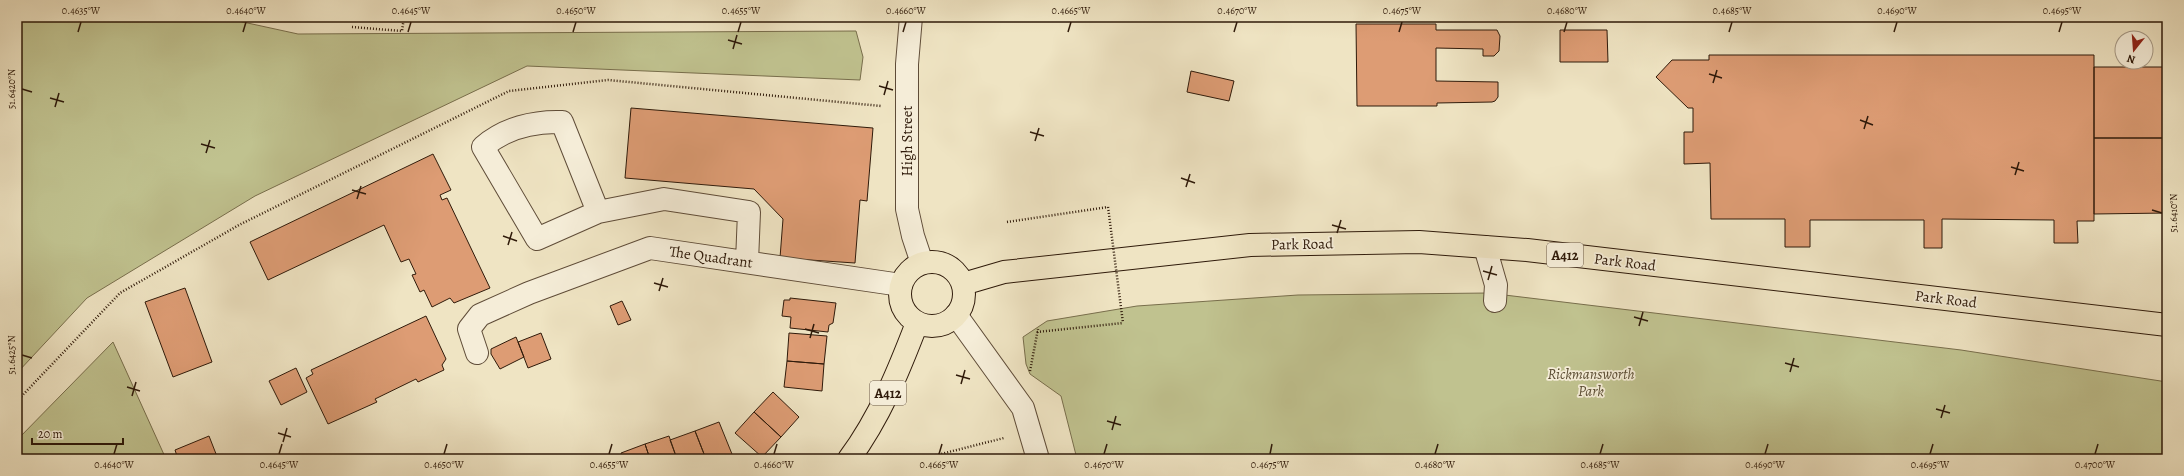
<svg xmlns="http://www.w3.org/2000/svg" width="2184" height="476" font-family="Alegreya,serif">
	<rect width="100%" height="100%" fill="#efe4c3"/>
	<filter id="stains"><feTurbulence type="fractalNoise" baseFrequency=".005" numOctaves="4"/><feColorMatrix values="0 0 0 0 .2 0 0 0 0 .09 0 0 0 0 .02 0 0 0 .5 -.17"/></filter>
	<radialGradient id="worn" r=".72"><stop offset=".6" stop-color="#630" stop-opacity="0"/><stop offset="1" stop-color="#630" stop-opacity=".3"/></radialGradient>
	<!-- green -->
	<path fill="#c0c28f" stroke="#786e4c" d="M 17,17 L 220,17 L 298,34 L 856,31 L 863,57 L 860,80 L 527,66 L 255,196 L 87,298 L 17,373 Z
		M 1488,293 L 1961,350 L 2167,382 L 2167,459 L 1077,459 L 1061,396 L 1030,374 L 1026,364 L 1023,337 L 1047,321 L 1137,306 L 1298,295 Z
		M 113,342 L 166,459 L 17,459 L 17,440 Z"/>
	<!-- building -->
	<path fill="#dd9c74" stroke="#2f1a0a" d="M 1356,24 L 1436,24 L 1436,30 L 1497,30 L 1500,36 L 1499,51 L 1494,56 L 1483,56 L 1483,49 L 1436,48 L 1436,81 L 1498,82 L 1498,97 L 1495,101 L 1492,102 L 1437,103 L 1437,106 L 1357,106 Z
		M 1560,30 L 1607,30 L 1608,62 L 1560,62 Z
		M 1709,55 L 2094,55 L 2094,221 L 2077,221 L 2078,243 L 2054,243 L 2054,220 L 1942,219 L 1942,248 L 1924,248 L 1924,220 L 1810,220 L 1810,247 L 1785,247 L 1785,219 L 1711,219 L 1710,163 L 1684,164 L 1684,132 L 1693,132 L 1693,108 L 1688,108 L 1656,77 L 1672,60 L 1709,60 Z
		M 2094,67 L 2167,67 L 2167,138 L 2094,138 Z
		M 1191,71 L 1234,81 L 1229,101 L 1187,92 Z
		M 631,108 L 873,128 L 867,201 L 860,200 L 855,263 L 780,258 L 783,219 L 754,189 L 625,178 Z
		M 2094,138 L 2167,138 L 2167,213 L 2094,214 Z
		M 433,154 L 451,190 L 440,195 L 442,200 L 447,198 L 490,288 L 454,303 L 450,298 L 432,307 L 424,290 L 420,292 L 412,275 L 416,274 L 409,259 L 401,262 L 384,225 L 268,280 L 250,242 Z
		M 185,288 L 212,362 L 173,377 L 145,302 Z
		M 790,298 L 836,303 L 833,323 L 829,325 L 828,332 L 790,328 L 791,317 L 782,316 L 784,300 L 790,300 Z
		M 622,301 L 631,320 L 618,325 L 610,306 Z
		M 426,316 L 446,359 L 442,365 L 444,370 L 418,382 L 416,379 L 375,399 L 377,402 L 328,424 L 306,378 L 313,374 L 311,370 Z
		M 541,333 L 551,359 L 528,368 L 518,342 Z
		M 789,333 L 827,336 L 824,364 L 787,361 Z
		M 516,337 L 524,357 L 500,369 L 491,354 L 491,349 Z
		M 787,361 L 824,364 L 822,391 L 784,387 Z
		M 296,368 L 307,392 L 281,405 L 269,381 Z
		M 773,392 L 799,417 L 781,437 L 754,412 Z
		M 754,412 L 781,437 L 762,457 L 735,433 Z
		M 719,422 L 734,459 L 706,459 L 695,431 Z
		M 695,431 L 706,459 L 677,459 L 670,440 Z
		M 209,436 L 218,459 L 178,459 L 175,450 Z
		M 669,436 L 677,459 L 650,459 L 645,444 Z
		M 645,444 L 650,459 L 623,459 L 621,453 Z"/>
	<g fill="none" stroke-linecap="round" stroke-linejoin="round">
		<defs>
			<path id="minor" d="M 911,17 L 907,64 L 907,209 L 913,236 L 922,263
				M 598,212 L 562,122 C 534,121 505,128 483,147 L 537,239 L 598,212 L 664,199 L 749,212 L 747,262
				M 1485,247 L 1496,285 L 1495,301
				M 956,315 L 1023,408 L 1038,459
				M 477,353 L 469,329 L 480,315 L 529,293 L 650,248 L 901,285"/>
			<path id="major" d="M900 294a32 32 0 1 1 64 0a32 32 0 1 1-64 0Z
				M 963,284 L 1004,272 L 1250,245 L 1419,242 L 1527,250 L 2167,325
				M 849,459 C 880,417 899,370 917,323"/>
		</defs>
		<!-- minor casing -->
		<use href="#minor" stroke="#5f4c38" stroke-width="24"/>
		<!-- major casing -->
		<use href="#major" stroke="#2f1a0a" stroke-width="24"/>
		<!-- path -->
		<path stroke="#2f1a0a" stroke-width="2.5" stroke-dasharray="1 2" stroke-linecap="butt" d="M 352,27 L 402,31 L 404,17
			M 1007,222 L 1108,207
			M 1037,332 L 1123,323
			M 1030,371 L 1038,329
			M 17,401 L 120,293 L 239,225 L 509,91 L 608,80 L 881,106
			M 921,459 L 1004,438"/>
		<!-- minor -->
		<use href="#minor" stroke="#f5edd8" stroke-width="22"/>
		<!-- major -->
		<use href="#major" stroke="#efe4c3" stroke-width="22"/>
		<!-- path-bridge -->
		<path stroke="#2f1a0a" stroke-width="2.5" stroke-dasharray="1 2" stroke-linecap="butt" d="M 1108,207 L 1123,323"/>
	</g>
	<!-- ticks -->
	<path fill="none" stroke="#2f1a0a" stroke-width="1.5" d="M 78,32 L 81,22M 243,32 L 246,22M 408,32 L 411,22M 573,32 L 576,22M 738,32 L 741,22M 903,32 L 906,22M 1068,32 L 1071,22M 1234,32 L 1237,22M 1399,32 L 1402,22M 1564,32 L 1567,22M 1729,32 L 1732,22M 1894,32 L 1897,22M 2059,32 L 2062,22M 728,40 L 742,44M 733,49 L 737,35M 1709,74 L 1722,78M 1713,83 L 1717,70M 879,86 L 893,90M 22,89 L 32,92M 884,95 L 888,81M 50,98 L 64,102M 55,107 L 59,93M 1860,120 L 1873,125M 1864,129 L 1868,116M 1030,132 L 1044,136M 1035,141 L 1039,128M 201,144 L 215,148M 206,153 L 210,140M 2011,167 L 2024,171M 2015,175 L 2019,162M 1181,178 L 1195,183M 1186,187 L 1190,174M 352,190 L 366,194M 357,199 L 361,186M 2152,210 L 2162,213M 1332,225 L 1346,229M 1337,233 L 1341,220M 503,236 L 517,241M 508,245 L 512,232M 1483,271 L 1497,275M 1488,280 L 1492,266M 654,283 L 668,287M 659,291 L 663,278M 1634,317 L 1648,321M 1639,326 L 1643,312M 805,329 L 819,333M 810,338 L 814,324M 22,355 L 32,358M 1785,363 L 1799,367M 1790,372 L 1794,358M 956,375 L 970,379M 961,384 L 965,370M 127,387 L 140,391M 132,396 L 136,382M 1936,409 L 1950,413M 1941,418 L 1945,405M 1107,421 L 1121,425M 1112,430 L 1116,416M 278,433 L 291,437M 283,442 L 287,428M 114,454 L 117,444M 279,454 L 282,444M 444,454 L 447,444M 609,454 L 612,444M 774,454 L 777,444M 939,454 L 942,444M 1104,454 L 1107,444M 1270,454 L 1272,444M 1435,454 L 1438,444M 1600,454 L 1603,444M 1765,454 L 1768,444M 1930,454 L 1933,444M 2095,454 L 2098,444"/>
	<g text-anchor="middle" stroke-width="3.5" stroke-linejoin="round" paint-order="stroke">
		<!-- shield labels -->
		<g fill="#f5edd8" stroke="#6a5948" stroke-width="1">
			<rect x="1547" y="243" width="36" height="24" rx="3"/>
			<rect x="870" y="381" width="36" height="24" rx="3"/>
		</g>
		<g font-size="14" font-weight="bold" fill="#2f1a0a">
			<text x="1565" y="260">A412</text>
			<text x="888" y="398">A412</text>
		</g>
		<!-- street labels -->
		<g font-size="15" fill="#2f1a0a" stroke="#f5edd8">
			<text transform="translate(907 141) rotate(-90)" y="5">High Street</text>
			<text transform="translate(1302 244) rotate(-1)" y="5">Park Road</text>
			<text transform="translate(711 257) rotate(8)" y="5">The Quadrant</text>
			<text transform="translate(1625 262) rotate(7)" y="5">Park Road</text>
			<text transform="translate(1946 299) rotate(7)" y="5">Park Road</text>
		</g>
		<!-- park labels -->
		<g font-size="15" font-style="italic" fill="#5a4c32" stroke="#f5edd8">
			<text x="1591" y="379">Rickmansworth<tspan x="1591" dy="17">Park</tspan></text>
		</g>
	</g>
	<!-- margin -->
	<rect width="2184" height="476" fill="none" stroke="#efe4c3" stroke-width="44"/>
	<!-- north arrow -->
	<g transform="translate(2134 50) rotate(197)"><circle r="19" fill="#f5edd8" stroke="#a69986"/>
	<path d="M0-3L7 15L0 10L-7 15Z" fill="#8f2418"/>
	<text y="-6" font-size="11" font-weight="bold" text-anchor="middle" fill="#2f1a0a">N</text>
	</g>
	<!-- scale -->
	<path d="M32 438v6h91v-6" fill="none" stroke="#2f1a0a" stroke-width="2"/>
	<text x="38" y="438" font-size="12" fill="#2f1a0a" stroke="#f5edd8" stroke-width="3" paint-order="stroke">20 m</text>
	<rect x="22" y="22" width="2140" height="432" fill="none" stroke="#2f1a0a" stroke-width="1.5"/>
	<g font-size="10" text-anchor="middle" fill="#2f1a0a">
		<text x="81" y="14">0.4635°W</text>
		<text x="246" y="14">0.4640°W</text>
		<text x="411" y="14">0.4645°W</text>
		<text x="576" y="14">0.4650°W</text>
		<text x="741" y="14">0.4655°W</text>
		<text x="906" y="14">0.4660°W</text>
		<text x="1071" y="14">0.4665°W</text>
		<text x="1237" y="14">0.4670°W</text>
		<text x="1402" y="14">0.4675°W</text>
		<text x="1567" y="14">0.4680°W</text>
		<text x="1732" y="14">0.4685°W</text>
		<text x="1897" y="14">0.4690°W</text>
		<text x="2062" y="14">0.4695°W</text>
		<text transform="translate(11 89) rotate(-90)" y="4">51.6420°N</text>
		<text transform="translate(2173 213) rotate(-90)" y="4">51.6410°N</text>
		<text transform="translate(11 355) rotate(-90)" y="4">51.6425°N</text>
		<text x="114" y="468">0.4640°W</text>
		<text x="279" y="468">0.4645°W</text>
		<text x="444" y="468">0.4650°W</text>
		<text x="609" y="468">0.4655°W</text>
		<text x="774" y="468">0.4660°W</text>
		<text x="939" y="468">0.4665°W</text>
		<text x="1104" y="468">0.4670°W</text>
		<text x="1270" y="468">0.4675°W</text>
		<text x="1435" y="468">0.4680°W</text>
		<text x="1600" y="468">0.4685°W</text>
		<text x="1765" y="468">0.4690°W</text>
		<text x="1930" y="468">0.4695°W</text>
		<text x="2095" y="468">0.4700°W</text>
	</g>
	<rect width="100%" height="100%" filter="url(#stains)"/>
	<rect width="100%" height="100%" fill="url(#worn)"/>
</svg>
